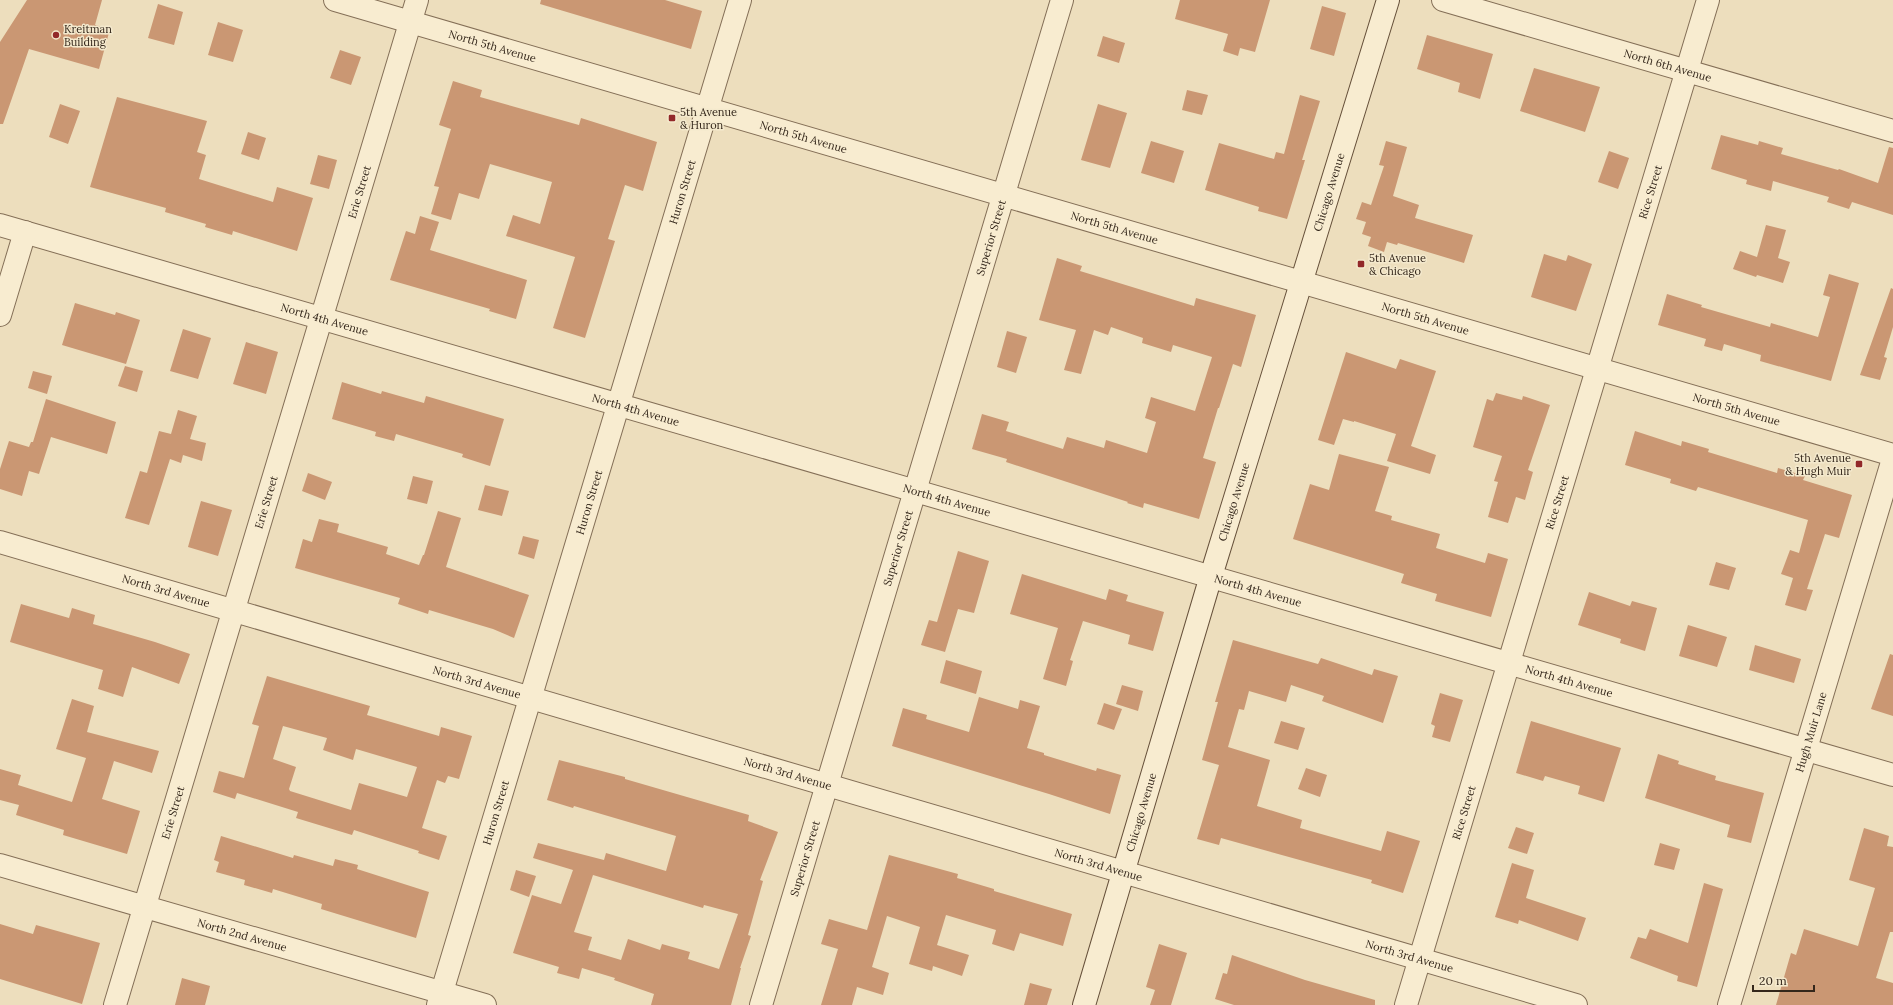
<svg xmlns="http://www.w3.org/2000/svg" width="1893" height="1005" font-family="Lora,serif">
	<rect width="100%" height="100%" fill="#eddebd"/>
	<!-- building -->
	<path fill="#ca9773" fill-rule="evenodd" d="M 27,0 L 102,0 L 95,25 L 110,29 L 99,69 L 29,49 L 3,124 L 0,124 L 0,42 Z
		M 541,0 L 665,0 L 702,11 L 691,49 L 540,4 Z
		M 1180,0 L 1270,0 L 1255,52 L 1240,48 L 1238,56 L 1223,51 L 1228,34 L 1175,19 Z
		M 158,4 L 183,12 L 174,45 L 148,38 Z
		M 1322,6 L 1346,13 L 1334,56 L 1310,49 Z
		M 218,22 L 243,30 L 233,62 L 208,55 Z
		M 1427,35 L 1493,54 L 1480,99 L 1458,92 L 1460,83 L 1417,69 Z
		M 1103,36 L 1125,43 L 1119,63 L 1097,56 Z
		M 340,50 L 361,57 L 351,85 L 330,78 Z
		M 1534,68 L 1600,87 L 1585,132 L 1520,111 Z
		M 453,81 L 482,90 L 480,97 L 579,125 L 581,118 L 657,142 L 643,191 L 625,185 L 608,239 L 615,241 L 585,338 L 553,328 L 575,257 L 506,236 L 513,215 L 540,224 L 552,182 L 490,164 L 479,199 L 459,193 L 451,220 L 431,214 L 439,187 L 434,186 L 451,129 L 439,125 Z
		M 1187,90 L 1208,95 L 1202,115 L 1182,110 Z
		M 1300,95 L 1320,101 L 1302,160 L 1305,160 L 1287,219 L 1258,211 L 1259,207 L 1205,190 L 1219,143 L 1274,159 L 1276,152 L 1284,154 Z
		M 117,97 L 207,121 L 197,152 L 206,155 L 199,179 L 273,202 L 277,187 L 313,198 L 297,251 L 233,231 L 232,235 L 205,227 L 206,224 L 165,212 L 166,208 L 90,187 Z
		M 60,104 L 80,111 L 68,144 L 49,137 Z
		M 1098,104 L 1127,113 L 1110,168 L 1081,160 Z
		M 248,132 L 266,138 L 259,160 L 241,154 Z
		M 1721,135 L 1758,145 L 1759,141 L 1783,148 L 1781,154 L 1838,170 L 1839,169 L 1878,183 L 1889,147 L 1893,148 L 1893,215 L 1852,202 L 1849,209 L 1827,202 L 1829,197 L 1773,181 L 1771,191 L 1746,184 L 1747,180 L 1711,169 Z
		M 1151,141 L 1184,151 L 1174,183 L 1141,173 Z
		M 1386,141 L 1407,147 L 1393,196 L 1419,205 L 1415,218 L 1473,235 L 1464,263 L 1398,243 L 1397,245 L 1387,242 L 1384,252 L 1368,246 L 1371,237 L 1362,234 L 1366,222 L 1356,219 L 1362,202 L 1371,205 L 1384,166 L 1379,165 Z
		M 1609,151 L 1629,158 L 1618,189 L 1598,182 Z
		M 318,155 L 337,160 L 329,189 L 310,184 Z
		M 420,216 L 439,222 L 430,250 L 527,280 L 516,319 L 489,311 L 490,309 L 390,280 L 406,231 L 415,234 Z
		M 1766,225 L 1786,230 L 1778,258 L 1790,262 L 1783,283 L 1757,275 L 1756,277 L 1733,269 L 1740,251 L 1757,257 Z
		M 1544,254 L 1566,261 L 1568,255 L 1592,264 L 1576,311 L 1531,297 Z
		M 1057,258 L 1082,266 L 1080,271 L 1194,306 L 1196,298 L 1256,315 L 1241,367 L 1233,364 L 1219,408 L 1218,408 L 1203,458 L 1216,462 L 1199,519 L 1144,503 L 1143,508 L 1127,503 L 1128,502 L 1006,462 L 1007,459 L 972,449 L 982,414 L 1009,422 L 1006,431 L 1063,449 L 1067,437 L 1104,448 L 1106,440 L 1147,453 L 1156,422 L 1145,418 L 1151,397 L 1195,411 L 1212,357 L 1173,345 L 1171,352 L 1142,343 L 1143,338 L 1111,327 L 1108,335 L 1094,330 L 1081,374 L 1064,370 L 1076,330 L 1039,320 Z
		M 1829,274 L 1859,283 L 1831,381 L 1760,361 L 1761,355 L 1724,344 L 1722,351 L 1704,346 L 1706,339 L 1658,325 L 1667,294 L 1702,305 L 1701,307 L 1770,327 L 1771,323 L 1818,337 L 1830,297 L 1823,295 Z
		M 1891,288 L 1893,289 L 1893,327 L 1884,357 L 1887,358 L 1880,380 L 1860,375 Z
		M 75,303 L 115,315 L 116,312 L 140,320 L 126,364 L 62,345 Z
		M 183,329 L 211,338 L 198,379 L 170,371 Z
		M 1007,331 L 1027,337 L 1016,373 L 997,367 Z
		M 246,342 L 278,352 L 266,394 L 233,384 Z
		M 1346,352 L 1396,369 L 1400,359 L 1436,371 L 1411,446 L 1436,455 L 1430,474 L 1387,461 L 1396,434 L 1354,421 L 1354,422 L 1343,419 L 1334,445 L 1318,440 Z
		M 125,366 L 143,371 L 137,392 L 118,386 Z
		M 33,371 L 52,376 L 47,394 L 28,388 Z
		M 342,382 L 381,394 L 382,391 L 424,403 L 426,396 L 504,419 L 490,466 L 462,457 L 463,454 L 396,434 L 394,441 L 375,436 L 376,432 L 332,419 Z
		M 1496,393 L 1522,400 L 1523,396 L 1550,405 L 1528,470 L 1533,472 L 1525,500 L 1516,497 L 1508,523 L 1488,517 L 1498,482 L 1494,481 L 1502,456 L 1473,447 L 1487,399 L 1493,401 Z
		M 46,399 L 116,422 L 107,454 L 51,437 L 39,474 L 29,471 L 22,496 L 0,489 L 0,469 L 9,441 L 29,447 L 31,442 L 33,442 Z
		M 178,410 L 197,416 L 190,439 L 206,443 L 202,461 L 183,455 L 181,463 L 170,459 L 149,525 L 125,518 L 140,471 L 147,473 L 159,431 L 171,434 Z
		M 1635,431 L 1681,446 L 1682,441 L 1709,449 L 1708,452 L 1777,473 L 1778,468 L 1805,476 L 1803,480 L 1852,495 L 1839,538 L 1825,534 L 1807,589 L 1813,590 L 1806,611 L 1785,605 L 1793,578 L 1781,574 L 1790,550 L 1799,553 L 1808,520 L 1698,487 L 1696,491 L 1670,483 L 1671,479 L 1625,465 Z
		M 1339,454 L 1389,467 L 1375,511 L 1392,516 L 1391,520 L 1440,534 L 1436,548 L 1485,563 L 1488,553 L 1508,559 L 1491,617 L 1435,601 L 1437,594 L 1401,583 L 1404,574 L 1293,539 L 1310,484 L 1329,490 Z
		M 308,473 L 332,482 L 325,500 L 302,491 Z
		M 413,476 L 433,481 L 427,504 L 407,499 Z
		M 485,485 L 509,491 L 502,516 L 478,510 Z
		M 201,501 L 232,510 L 218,556 L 188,547 Z
		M 438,511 L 461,518 L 446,567 L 529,595 L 514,638 L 493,629 L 429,610 L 428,614 L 398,604 L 400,598 L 295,568 L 303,539 L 312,542 L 319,519 L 339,524 L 337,532 L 388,547 L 386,554 L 419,565 L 423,555 L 424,555 Z
		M 523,536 L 539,540 L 534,559 L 518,554 Z
		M 958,551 L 989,561 L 974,613 L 958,609 L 945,652 L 921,645 L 929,620 L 937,622 Z
		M 1716,562 L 1736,568 L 1729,590 L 1709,585 Z
		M 1022,574 L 1106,600 L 1109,589 L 1128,595 L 1126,601 L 1164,612 L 1153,651 L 1128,644 L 1130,635 L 1083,621 L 1070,660 L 1073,661 L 1066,686 L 1043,679 L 1058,628 L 1010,614 Z
		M 1589,592 L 1630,606 L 1632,601 L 1657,608 L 1645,651 L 1620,643 L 1621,639 L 1578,625 Z
		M 21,604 L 69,618 L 72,608 L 95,615 L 93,624 L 155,642 L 190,654 L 179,684 L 132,667 L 123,697 L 98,689 L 103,670 L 10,642 Z
		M 1688,625 L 1727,637 L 1717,667 L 1679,656 Z
		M 1233,640 L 1318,664 L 1321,658 L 1372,675 L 1374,669 L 1398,676 L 1383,723 L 1322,701 L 1324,696 L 1291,685 L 1286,702 L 1249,691 L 1244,710 L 1239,709 L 1228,747 L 1270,760 L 1257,806 L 1302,820 L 1300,828 L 1381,851 L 1387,831 L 1420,841 L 1403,893 L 1371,883 L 1372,880 L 1221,838 L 1219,845 L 1197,839 L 1219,765 L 1202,760 L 1218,702 L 1215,702 Z
		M 1755,645 L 1801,659 L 1794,683 L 1749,670 Z
		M 1890,654 L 1893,655 L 1893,716 L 1871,709 Z
		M 946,660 L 982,671 L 976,694 L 940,683 Z
		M 267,676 L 370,706 L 367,715 L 439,736 L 441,727 L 472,736 L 459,779 L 448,776 L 445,783 L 437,780 L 422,828 L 447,836 L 439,860 L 418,853 L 419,851 L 354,830 L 352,835 L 296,818 L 298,812 L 237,793 L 235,799 L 213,792 L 219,771 L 244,778 L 259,726 L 252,724 ZM 283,726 L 327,738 L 323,750 L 353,760 L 356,749 L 417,767 L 407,797 L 359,783 L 351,810 L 290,791 L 289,789 L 296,767 L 273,759 Z
		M 1122,685 L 1143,691 L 1138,711 L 1116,704 Z
		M 1440,693 L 1463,700 L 1450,742 L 1432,737 L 1435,726 L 1431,724 Z
		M 979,697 L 1018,709 L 1020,700 L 1040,706 L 1027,748 L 1044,753 L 1044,755 L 1096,771 L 1097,768 L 1121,775 L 1110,814 L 1049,794 L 892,746 L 903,708 L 927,715 L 926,719 L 969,732 Z
		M 72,699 L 94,706 L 87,732 L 159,751 L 152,773 L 114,761 L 102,799 L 140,811 L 127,854 L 63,835 L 64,830 L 16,815 L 19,805 L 0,800 L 0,769 L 21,775 L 18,785 L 72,802 L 86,758 L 56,749 Z
		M 1104,703 L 1122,709 L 1114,730 L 1097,724 Z
		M 1281,721 L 1305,728 L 1298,750 L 1274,743 Z
		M 1531,721 L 1621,748 L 1604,802 L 1578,794 L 1580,786 L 1545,776 L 1543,781 L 1516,773 Z
		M 1658,754 L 1679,761 L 1678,764 L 1716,776 L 1715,780 L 1764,793 L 1751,843 L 1727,837 L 1730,825 L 1645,798 Z
		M 559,760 L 625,777 L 625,779 L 749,815 L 748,821 L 778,832 L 760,880 L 763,881 L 748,935 L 751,936 L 740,968 L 741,968 L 731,1005 L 651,1005 L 654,994 L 614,980 L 615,978 L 582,968 L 579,979 L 557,973 L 559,967 L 513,953 L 532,895 L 561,904 L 573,870 L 533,858 L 538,843 L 604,860 L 606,853 L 666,871 L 676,836 L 574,806 L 573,808 L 547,800 ZM 593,875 L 703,908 L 704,905 L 738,914 L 719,969 L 688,959 L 690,952 L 662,944 L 660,950 L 628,939 L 621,960 L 588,950 L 592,937 L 574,932 Z
		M 1306,768 L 1327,775 L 1320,797 L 1298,789 Z
		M 1516,827 L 1534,833 L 1527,854 L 1508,848 Z
		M 1864,828 L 1889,836 L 1887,846 L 1893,847 L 1893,932 L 1890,932 L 1876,978 L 1893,983 L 1893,1005 L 1776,1005 L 1791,953 L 1796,955 L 1804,929 L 1858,946 L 1875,888 L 1849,880 Z
		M 221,836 L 293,858 L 294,855 L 333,866 L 335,859 L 358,865 L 357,869 L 429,892 L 416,938 L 321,909 L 322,904 L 273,889 L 272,893 L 244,885 L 245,880 L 216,872 L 219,862 L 214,860 Z
		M 1660,843 L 1680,849 L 1674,870 L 1654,865 Z
		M 889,855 L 958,874 L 957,878 L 994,889 L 994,891 L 1072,914 L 1063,946 L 1020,933 L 1014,951 L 992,944 L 996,930 L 946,915 L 937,945 L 969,955 L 962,976 L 933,966 L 932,971 L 909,964 L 920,927 L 887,916 L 872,967 L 889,973 L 883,995 L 857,987 L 852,1005 L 821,1005 L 838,949 L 821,944 L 829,919 L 867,930 Z
		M 1512,863 L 1534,870 L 1526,898 L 1586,918 L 1578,941 L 1519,920 L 1518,924 L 1495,917 Z
		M 516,870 L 536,876 L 529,897 L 510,890 Z
		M 1704,883 L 1723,889 L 1697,987 L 1677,981 L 1678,976 L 1630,958 L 1638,937 L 1646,939 L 1650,929 L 1688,943 Z
		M 0,924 L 33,934 L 36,925 L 100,943 L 82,1004 L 0,979 Z
		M 1159,944 L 1187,953 L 1171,1005 L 1150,1005 L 1155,990 L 1146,987 Z
		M 1232,955 L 1305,980 L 1375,1000 L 1375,1005 L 1234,1005 L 1215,999 L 1223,973 L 1227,974 Z
		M 182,978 L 210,986 L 205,1005 L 175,1005 Z
		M 1030,983 L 1052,989 L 1047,1005 L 1024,1005 Z"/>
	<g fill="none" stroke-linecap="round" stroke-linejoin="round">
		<defs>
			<g id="minor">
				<path id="s1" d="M 1443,0 L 1893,131"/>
				<path id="s2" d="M 0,225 L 1893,775"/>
				<path d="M 0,315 L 25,232"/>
				<path id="s3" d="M 0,542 L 1576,1005"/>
				<path id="s4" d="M 0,865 L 485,1005"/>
				<path id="s5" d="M 115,1005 L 417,0"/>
				<path id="s6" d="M 438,1005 L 740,0"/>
				<path id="s7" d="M 761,1005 L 1062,0"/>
				<path id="s8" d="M 1406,1005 L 1708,0"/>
				<path id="s9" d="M 1729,1005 L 1893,459"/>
			</g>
			<g id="tertiary">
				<path id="s10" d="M 335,0 L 1893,455"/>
			</g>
			<g id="secondary">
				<path id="s11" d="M 1084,1005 L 1211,576 L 1388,0"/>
			</g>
		</defs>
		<!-- minor casing -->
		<use href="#minor" stroke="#846f57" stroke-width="24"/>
		<!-- tertiary casing -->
		<use href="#tertiary" stroke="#846f57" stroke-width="24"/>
		<!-- secondary casing -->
		<use href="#secondary" stroke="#66503a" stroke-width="24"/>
		<!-- minor -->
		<use href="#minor" stroke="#f8ecd0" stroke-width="22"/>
		<!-- tertiary -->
		<use href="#tertiary" stroke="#f8ecd0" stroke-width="22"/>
		<!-- secondary -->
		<use href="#secondary" stroke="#f8ecd0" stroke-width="22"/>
	</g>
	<!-- markers -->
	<g fill="#922829" stroke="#f4e9cd" stroke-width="1.5">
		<circle cx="56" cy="35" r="4"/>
		<rect x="668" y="114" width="8" height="8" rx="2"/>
		<rect x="1357" y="260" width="8" height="8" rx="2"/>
		<rect x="1855" y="460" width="8" height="8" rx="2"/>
	</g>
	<g text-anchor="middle" stroke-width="3" stroke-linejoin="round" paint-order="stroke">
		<!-- poi labels -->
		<g font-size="11" fill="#34271b" stroke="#f4e9cd" text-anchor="start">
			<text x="64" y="33">Kreitman<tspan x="64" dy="13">Building</tspan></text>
			<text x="680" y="116">5th Avenue<tspan x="680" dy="13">&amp; Huron</tspan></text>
			<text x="1369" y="262">5th Avenue<tspan x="1369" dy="13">&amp; Chicago</tspan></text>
			<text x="1851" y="462" text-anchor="end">5th Avenue<tspan x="1851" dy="13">&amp; Hugh Muir</tspan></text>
		</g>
		<!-- street labels -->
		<g font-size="11" fill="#34271b" stroke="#f4e9cd">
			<text dy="4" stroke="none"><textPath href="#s10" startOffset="164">North 5th Avenue</textPath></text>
			<text dy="4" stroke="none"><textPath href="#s1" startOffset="234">North 6th Avenue</textPath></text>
			<text dy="4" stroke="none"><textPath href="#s10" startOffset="488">North 5th Avenue</textPath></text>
			<text dy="4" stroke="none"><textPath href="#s5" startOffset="849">Erie Street</textPath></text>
			<text dy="4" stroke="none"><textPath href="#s6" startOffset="849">Huron Street</textPath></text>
			<text dy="4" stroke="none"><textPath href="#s11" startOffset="849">Chicago Avenue</textPath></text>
			<text dy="4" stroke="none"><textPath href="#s8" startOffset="849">Rice Street</textPath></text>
			<text dy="4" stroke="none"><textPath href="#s10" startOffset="812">North 5th Avenue</textPath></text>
			<text dy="4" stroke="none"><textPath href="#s7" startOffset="801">Superior Street</textPath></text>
			<text dy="4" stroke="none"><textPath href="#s2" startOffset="338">North 4th Avenue</textPath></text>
			<text dy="4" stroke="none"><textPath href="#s10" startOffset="1136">North 5th Avenue</textPath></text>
			<text dy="4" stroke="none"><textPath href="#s2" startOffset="662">North 4th Avenue</textPath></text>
			<text dy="4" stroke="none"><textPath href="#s10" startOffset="1460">North 5th Avenue</textPath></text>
			<text dy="4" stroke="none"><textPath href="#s2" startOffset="986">North 4th Avenue</textPath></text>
			<text dy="4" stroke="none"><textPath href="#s5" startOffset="525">Erie Street</textPath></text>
			<text dy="4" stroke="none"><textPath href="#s6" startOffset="525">Huron Street</textPath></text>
			<text dy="4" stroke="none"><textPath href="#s11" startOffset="525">Chicago Avenue</textPath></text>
			<text dy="4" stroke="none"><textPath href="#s8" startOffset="525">Rice Street</textPath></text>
			<text dy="4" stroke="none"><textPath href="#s7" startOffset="477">Superior Street</textPath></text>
			<text dy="4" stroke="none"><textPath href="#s2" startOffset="1310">North 4th Avenue</textPath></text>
			<text dy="4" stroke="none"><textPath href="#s3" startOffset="173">North 3rd Avenue</textPath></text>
			<text dy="4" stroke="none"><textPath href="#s2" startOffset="1634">North 4th Avenue</textPath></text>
			<text dy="4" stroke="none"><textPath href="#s3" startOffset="497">North 3rd Avenue</textPath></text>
			<text dy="4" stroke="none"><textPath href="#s9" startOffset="285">Hugh Muir Lane</textPath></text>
			<text dy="4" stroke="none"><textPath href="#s3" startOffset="821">North 3rd Avenue</textPath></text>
			<text dy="4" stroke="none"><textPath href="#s5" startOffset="201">Erie Street</textPath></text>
			<text dy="4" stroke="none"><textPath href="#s6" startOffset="201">Huron Street</textPath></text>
			<text dy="4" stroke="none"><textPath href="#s11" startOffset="201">Chicago Avenue</textPath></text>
			<text dy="4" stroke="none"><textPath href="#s8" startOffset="201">Rice Street</textPath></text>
			<text dy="4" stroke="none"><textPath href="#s7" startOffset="153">Superior Street</textPath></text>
			<text dy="4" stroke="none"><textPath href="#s3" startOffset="1145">North 3rd Avenue</textPath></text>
			<text dy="4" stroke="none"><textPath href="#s4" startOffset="252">North 2nd Avenue</textPath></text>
			<text dy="4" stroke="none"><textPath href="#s3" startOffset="1469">North 3rd Avenue</textPath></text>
		</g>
	</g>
	<!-- scale -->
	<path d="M1753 985v6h61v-6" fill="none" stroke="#34271b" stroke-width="2"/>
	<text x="1759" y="985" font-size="12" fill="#34271b" stroke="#f4e9cd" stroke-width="3" paint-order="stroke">20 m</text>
</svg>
